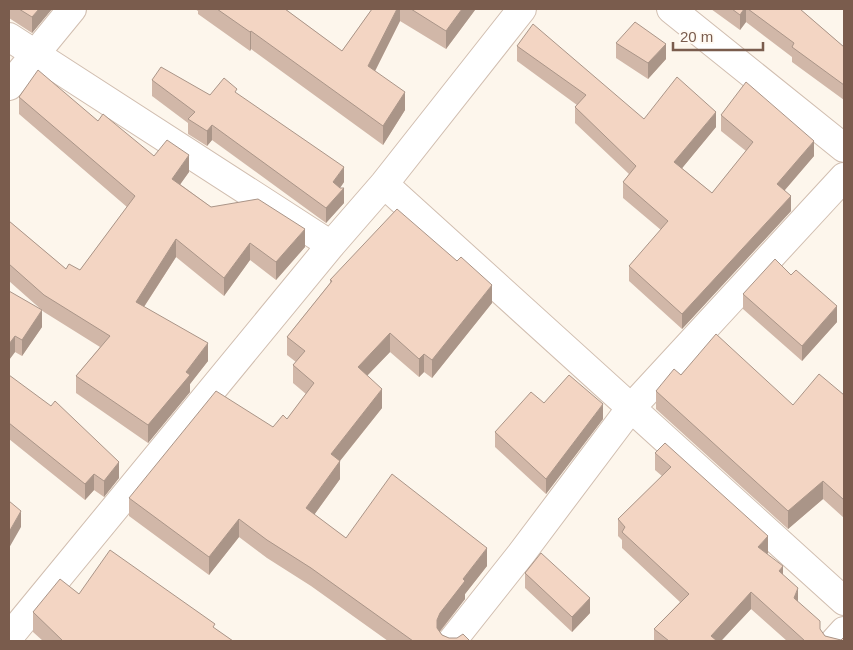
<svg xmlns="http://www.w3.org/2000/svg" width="853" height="650" font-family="Arial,sans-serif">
	<rect width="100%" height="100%" fill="#fdf6ec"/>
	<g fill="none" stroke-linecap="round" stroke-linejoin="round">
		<defs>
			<path id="minor" d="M 671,9 L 844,148
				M 9,37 L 331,245
				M 9,86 L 72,9
				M 384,184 L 844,601
				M 9,637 L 331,245 L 384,184 L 522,9
				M 452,641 L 521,554 L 630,409 L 844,177
				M 835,641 L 844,631"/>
		</defs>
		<!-- minor casing -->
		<use href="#minor" stroke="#d1beb0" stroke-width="30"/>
		<!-- minor -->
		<use href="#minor" stroke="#fff" stroke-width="28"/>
	</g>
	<!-- wall -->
	<path fill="#d1b7a8" d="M 9,9 L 52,9 L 32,33 L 9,18 Z
		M 195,9 L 285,9 L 342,51 L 372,9 L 475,9 L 475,10 L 446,49 L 400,21 L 375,71 L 405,110 L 383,145 L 251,49 L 250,51 L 198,14 L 198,11 Z
		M 711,9 L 800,9 L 844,47 L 844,100 L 792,62 L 792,57 L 746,22 L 740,30 Z
		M 616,43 L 666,59 L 648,79 L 616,58 Z
		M 517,46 L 644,119 L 716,127 L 682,168 L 712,193 L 746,151 L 721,131 L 721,115 L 814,156 L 785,190 L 791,211 L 682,329 L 629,281 L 629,266 L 661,230 L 623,198 L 623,182 L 629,174 L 575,123 L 575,107 L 577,105 L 517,61 Z
		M 152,80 L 210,95 L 237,94 L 344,182 L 340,188 L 344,203 L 326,223 L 212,140 L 207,146 L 188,134 L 188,123 L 152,96 Z
		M 19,97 L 98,121 L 154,156 L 189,172 L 180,184 L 211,207 L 305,247 L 276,280 L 250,260 L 224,296 L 176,257 L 144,307 L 208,361 L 190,384 L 190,392 L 148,443 L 76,393 L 76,376 L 100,347 L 44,312 L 9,281 L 9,221 L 66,269 L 80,270 L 127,207 L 19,114 Z
		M 330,280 L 492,303 L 432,378 L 424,372 L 419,377 L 390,352 L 367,376 L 382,408 L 340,461 L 340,479 L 314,515 L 346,538 L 487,566 L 465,594 L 465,599 L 440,632 L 442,635 L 449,638 L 470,641 L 388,641 L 311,586 L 267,558 L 239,537 L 209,575 L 129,516 L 129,498 L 273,427 L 287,419 L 306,394 L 293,383 L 293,365 L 296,362 L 287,355 L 287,337 L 330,283 Z
		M 9,291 L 42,327 L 22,356 L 15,352 L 9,360 L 9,375 L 119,478 L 104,497 L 94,490 L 85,500 L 9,439 Z
		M 743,294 L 837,322 L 802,361 L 743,309 Z
		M 681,375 L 793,405 L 844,395 L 844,518 L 823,499 L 788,529 L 656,409 L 656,391 Z
		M 544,403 L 603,419 L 546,494 L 495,447 L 495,432 Z
		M 655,453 L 768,553 L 767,554 L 783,575 L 798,602 L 825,636 L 844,641 L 787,641 L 751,609 L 721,641 L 654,641 L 654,629 L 680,602 L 622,548 L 622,540 L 618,536 L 618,519 L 662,476 L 655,470 Z
		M 525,573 L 590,613 L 572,632 L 525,588 Z
		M 79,594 L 215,629 L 233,641 L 43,641 L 33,632 L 33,612 Z"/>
	<!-- shaded-wall -->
	<path fill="#aa9588" d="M 39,9 L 52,9 L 32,33 L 32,17 Z
		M 397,9 L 400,9 L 400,21 L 368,85 L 368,66 Z
		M 462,9 L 475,9 L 475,10 L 446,49 L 446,31 Z
		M 744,9 L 746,9 L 746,22 L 740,30 L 740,15 Z
		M 251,31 L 251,49 L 250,51 L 250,32 Z
		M 666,44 L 666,59 L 648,79 L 648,63 Z
		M 405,92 L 405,110 L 383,145 L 383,126 Z
		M 716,112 L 716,127 L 674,178 L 674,162 Z
		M 212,125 L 212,140 L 207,146 L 207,131 Z
		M 814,141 L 814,156 L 777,199 L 777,184 Z
		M 189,155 L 189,172 L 172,196 L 172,179 Z
		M 344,167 L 344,182 L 333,198 L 333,182 Z
		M 344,188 L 344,203 L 326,223 L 326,208 Z
		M 791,196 L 791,211 L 682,329 L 682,314 Z
		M 305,229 L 305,247 L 276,280 L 276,262 Z
		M 176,239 L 176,257 L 136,319 L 136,302 Z
		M 250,243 L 250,260 L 224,296 L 224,278 Z
		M 492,285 L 492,303 L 432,378 L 432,360 Z
		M 837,306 L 837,322 L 802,361 L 802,346 Z
		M 42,310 L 42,327 L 22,356 L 22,340 Z
		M 390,333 L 390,352 L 358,385 L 358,367 Z
		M 15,336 L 15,352 L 9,360 L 9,375 L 9,344 Z
		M 208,343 L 208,361 L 190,384 L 190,392 L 148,443 L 148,425 L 186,372 Z
		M 424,354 L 424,372 L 419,377 L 419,359 Z
		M 382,389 L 382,408 L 331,472 L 331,454 Z
		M 603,404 L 603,419 L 546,494 L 546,479 Z
		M 340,461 L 340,479 L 306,526 L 306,508 Z
		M 119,462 L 119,478 L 104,497 L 104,481 Z
		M 94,474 L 94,490 L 85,500 L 85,484 Z
		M 823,481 L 823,499 L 788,529 L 788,511 Z
		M 21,511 L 21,527 L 9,548 L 9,532 Z
		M 239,519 L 239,537 L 209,575 L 209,557 Z
		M 768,536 L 768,553 L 758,564 L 758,547 Z
		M 487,548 L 487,566 L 465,594 L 465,599 L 440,631 L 437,638 L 437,620 L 440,613 L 463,579 Z
		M 783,566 L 783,582 L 779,571 Z
		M 798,588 L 798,605 L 794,598 Z
		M 751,592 L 751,609 L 721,641 L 711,641 L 711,636 Z
		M 590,598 L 590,613 L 572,632 L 572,617 Z"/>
	<!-- building -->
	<path fill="#f3d5c3" stroke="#aa9588" d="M 19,9 L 39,9 L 32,17 Z
		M 217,9 L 285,9 L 342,51 L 372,9 L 397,9 L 368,66 L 405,92 L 383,126 L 251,31 L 250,32 Z
		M 411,9 L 462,9 L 446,31 Z
		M 732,9 L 744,9 L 740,15 Z
		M 748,9 L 800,9 L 844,47 L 844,85 L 792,47 L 794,43 Z
		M 635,22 L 666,44 L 648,63 L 616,43 Z
		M 533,24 L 644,119 L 677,77 L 716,112 L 674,162 L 712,193 L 753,142 L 721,115 L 746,82 L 814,141 L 777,184 L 791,196 L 682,314 L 629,266 L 668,221 L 623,182 L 636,166 L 575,107 L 586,95 L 517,46 Z
		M 161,67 L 210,95 L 224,78 L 237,89 L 235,92 L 344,167 L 333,182 L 340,188 L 344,188 L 326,208 L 212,125 L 207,131 L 188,119 L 195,112 L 152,80 Z
		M 38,70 L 98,121 L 103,114 L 154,156 L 167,140 L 189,155 L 172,179 L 211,207 L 258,199 L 305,229 L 276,262 L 250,243 L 224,278 L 176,239 L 136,302 L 208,343 L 186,372 L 190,375 L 148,425 L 76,376 L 110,336 L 44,295 L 9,264 L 9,221 L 66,269 L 69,264 L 80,270 L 135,196 L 19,97 Z
		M 397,209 L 457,261 L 461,257 L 492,285 L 432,360 L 424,354 L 419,359 L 390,333 L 358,367 L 382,389 L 331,454 L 340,461 L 306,508 L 346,538 L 392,474 L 487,548 L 463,579 L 465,581 L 440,613 L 437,620 L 437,628 L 442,635 L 449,638 L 457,638 L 463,634 L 470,641 L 413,641 L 311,568 L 267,540 L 239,519 L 209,557 L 129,498 L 216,391 L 273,427 L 283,415 L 287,419 L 314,383 L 293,365 L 305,351 L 287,337 L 332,281 L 330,280 Z
		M 775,259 L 791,275 L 796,270 L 837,306 L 802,346 L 743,294 Z
		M 9,291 L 42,310 L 22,340 L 15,336 L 9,344 Z
		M 716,334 L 793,405 L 819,374 L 844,395 L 844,500 L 823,481 L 788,511 L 656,391 L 674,369 L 681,375 Z
		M 9,375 L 51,406 L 55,401 L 119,462 L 104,481 L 94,474 L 85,484 L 9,423 Z
		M 569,375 L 603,404 L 546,479 L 495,432 L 531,392 L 544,403 Z
		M 665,443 L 768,536 L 758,547 L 783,566 L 779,571 L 798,588 L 794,598 L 820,621 L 820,629 L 825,636 L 841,640 L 844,637 L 844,641 L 805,641 L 751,592 L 711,636 L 717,641 L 669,641 L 654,629 L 689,594 L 622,532 L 625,527 L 618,519 L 671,467 L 655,453 Z
		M 9,501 L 21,511 L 9,532 Z
		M 110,550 L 215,624 L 213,627 L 233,641 L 63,641 L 33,612 L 60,579 L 79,594 Z
		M 541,553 L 590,598 L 572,617 L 525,573 Z"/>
	<!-- border -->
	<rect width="853" height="650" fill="none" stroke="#7a5c4d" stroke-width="20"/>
	<!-- scale -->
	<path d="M673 42v8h90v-8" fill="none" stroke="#7a5c4d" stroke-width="2.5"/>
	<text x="680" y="42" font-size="15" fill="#7a5c4d" stroke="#fffaf3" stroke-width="4" paint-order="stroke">20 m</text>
</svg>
